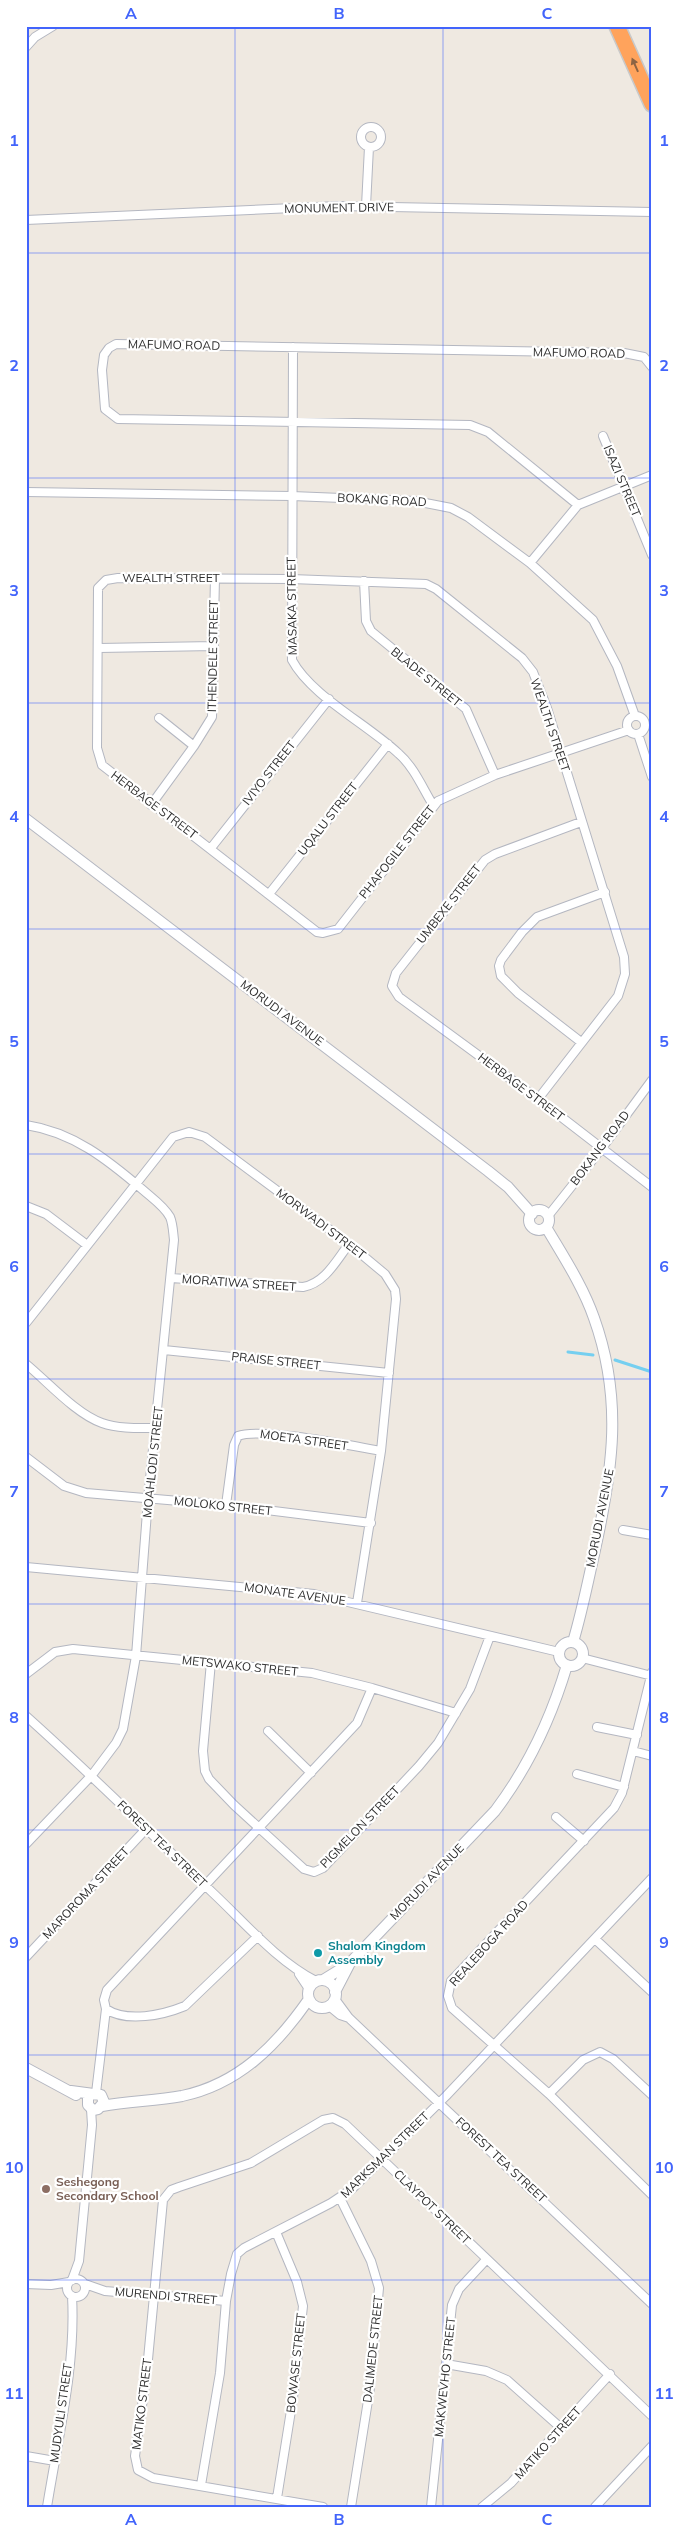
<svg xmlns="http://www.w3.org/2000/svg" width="678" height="2533" font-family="Mulish,sans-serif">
	<rect width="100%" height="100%" fill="#efe9e1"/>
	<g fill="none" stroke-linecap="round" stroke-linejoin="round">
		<!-- stream -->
		<path stroke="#75cff0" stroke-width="3" d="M 568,1352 L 593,1355
			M 615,1360 L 652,1372"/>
		<defs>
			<path id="minor" d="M 26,47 L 35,37 L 53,26
				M361 137a10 10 0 1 1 20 0a10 10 0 1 1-20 0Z
				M 366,206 L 369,147
				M 26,220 L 338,206 L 652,212
				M 293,347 L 292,660 C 311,696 369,725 399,754 C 414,767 423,789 433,805
				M 603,436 L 652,555
				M 26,492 L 292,496 L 415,501 L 451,508 L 468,517 L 530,563 L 593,620 L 617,666 L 635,716
				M 578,505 L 488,432 L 470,425 L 118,419 L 105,409 L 102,370 L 104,355 L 109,348 L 116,344 L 624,353 L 644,357 L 652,367
				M 530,563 L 578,505 L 652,475
				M 364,581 L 366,621 L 371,631 L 466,709 L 495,775
				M 99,648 L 214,646
				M627 725a9 9 0 1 1 18 0a9 9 0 1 1-18 0Z
				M 159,718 L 194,746
				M 638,734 L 652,777
				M 151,805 L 194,746 L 212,717 L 215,577
				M 581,822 L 495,854 L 485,860 L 396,973 L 392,986 L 399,997 L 538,1099 L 652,1187
				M 211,848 L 329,699
				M 269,894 L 388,744
				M 581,1042 L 518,993 L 501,976 L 499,966 L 501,960 L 522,932 L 537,917 L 605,892
				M 538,1099 L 618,996 L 625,974 L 624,957 L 547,708 L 533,672 L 522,658 L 436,589 L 426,584 L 291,579 L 118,578 L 106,580 L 98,588 L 97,748 L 102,765 L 317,932 L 323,933 L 338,929 L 438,801 L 495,775 L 629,730
				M 26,1125 C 73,1132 108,1160 143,1190 C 152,1198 164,1206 170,1217 C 173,1224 173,1232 174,1240 L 148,1499 L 136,1656 L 123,1729 L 116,1743 L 92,1775 L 26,1844
				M 26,1206 L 46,1214 L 87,1245
				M 548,1216 L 602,1148 L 652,1080
				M 171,1278 L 303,1287 C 325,1283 336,1261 349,1244
				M 26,1323 L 173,1137 L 189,1132 L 205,1137 L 349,1244 L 385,1274 L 395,1290 L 396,1299 L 381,1451 L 357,1603
				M 164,1350 L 389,1373
				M 26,1364 C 48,1382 76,1414 102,1423 C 119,1429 139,1428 156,1428
				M 26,1457 L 64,1486 L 86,1493 L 226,1505 L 371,1523
				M 226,1505 L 234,1445 L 238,1436 C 261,1427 352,1446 381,1451
				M 623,1530 L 652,1535
				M 26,1567 L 314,1594 L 559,1652
				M 582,1658 L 652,1676
				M 211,1662 L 203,1751 L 205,1771 L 209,1779 L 234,1805 L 304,1869 L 314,1872 L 323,1868 L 419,1766 L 438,1743 L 470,1689 L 490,1636
				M 652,1672 L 622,1793 L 614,1808 L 451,1981 L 448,1996 L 452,2008 L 549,2094 L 652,2195
				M 26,1674 L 55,1652 L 73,1649 L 312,1673 L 372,1688 L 456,1713
				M 26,1716 C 90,1773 151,1834 213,1893 C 245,1923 277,1961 316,1981
				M 597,1727 L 637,1735
				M 268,1731 L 311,1773
				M 633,1751 L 652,1756
				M 577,1774 L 624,1787
				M 556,1817 L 584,1841
				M 258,1936 L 185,2006 C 163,2015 127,2023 106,2009 L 104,2000 L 107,1990 L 357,1723 L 372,1688
				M 595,1939 L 652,1992
				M 26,1957 L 146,1829
				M 299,1974 L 309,1989
				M 335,1999 L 349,2018 L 652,2304
				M 329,2006 L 340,2015 L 349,2018
				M 96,2093 L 106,2009
				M 549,2094 L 583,2060 L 600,2052 L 613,2059 L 652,2095
				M 340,2198 L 371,2261 L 379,2288 L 370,2388 L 351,2507
				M 276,2232 L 297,2282 L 303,2306 L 293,2398 L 277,2498
				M67 2288a9 9 0 1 1 18 0a9 9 0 1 1-18 0Z
				M 72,2280 L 79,2261 L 92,2125 L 91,2109
				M 26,2284 L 51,2285 L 69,2282
				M 85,2284 L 105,2291 L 226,2301
				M 446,2364 L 486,2371 L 507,2380 L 561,2428
				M 26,2456 L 55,2461
				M 201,2485 L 220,2373 L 226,2301 L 231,2274 L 237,2254 L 244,2248 L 331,2203 L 352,2189 L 446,2096 L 652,1878
				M 47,2507 C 58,2438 76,2366 72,2296
				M 323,2507 L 153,2478 L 138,2470 L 135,2456 L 147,2370 L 163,2200 L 171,2190 L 179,2187 L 251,2163 L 323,2120 L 333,2118 L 345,2124 L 652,2416
				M 431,2507 L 452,2305 L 459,2289 L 486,2260
				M 482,2507 L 511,2483 L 610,2374
				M 595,2507 L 652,2446"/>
			<path id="tertiary" d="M 26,819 L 488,1171 L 508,1187 L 532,1214
				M529 1220a10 10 0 1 1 20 0a10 10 0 1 1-20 0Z
				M 546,1227 C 563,1256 583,1286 594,1318 C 623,1399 613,1468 595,1550 C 588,1581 582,1612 573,1642
				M559 1654a12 12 0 1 1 24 0a12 12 0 1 1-24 0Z
				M 323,1980 L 349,1964 L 495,1811 C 529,1766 551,1719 567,1665
				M308 1994a14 14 0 1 1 28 0a14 14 0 1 1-28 0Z
				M 335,1992 L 349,1965
				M 26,2068 L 76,2095
				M 71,2091 L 101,2095 L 104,2102 L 98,2109 L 93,2110 L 88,2105 L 88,2097 L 91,2094
				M 102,2106 C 129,2101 155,2101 182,2096 C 239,2084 277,2045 309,1999"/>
			<path id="motorway" d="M 617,26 L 652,104"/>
		</defs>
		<!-- minor casing -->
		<use href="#minor" stroke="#b4b7c1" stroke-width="10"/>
		<!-- tertiary casing -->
		<use href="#tertiary" stroke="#b4b7c1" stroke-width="12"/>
		<!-- motorway casing -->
		<use href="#motorway" stroke="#c9c9c9" stroke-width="18"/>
		<!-- minor -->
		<use href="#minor" stroke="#fff" stroke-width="8"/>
		<!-- tertiary -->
		<use href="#tertiary" stroke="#fff" stroke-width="10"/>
		<!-- motorway -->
		<use href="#motorway" stroke="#ffa35c" stroke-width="15"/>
	</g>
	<!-- one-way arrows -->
	<defs><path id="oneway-solid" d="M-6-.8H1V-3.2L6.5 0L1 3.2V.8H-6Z" transform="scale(1.25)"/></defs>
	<use fill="#8c6343" href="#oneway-solid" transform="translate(635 65) rotate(-114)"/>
	<!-- grid -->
	<path fill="none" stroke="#4264fb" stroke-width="1" stroke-opacity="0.55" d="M 235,26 L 235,2507M 443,26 L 443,2507M 26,253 L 652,253M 26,478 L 652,478M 26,703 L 652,703M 26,929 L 652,929M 26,1154 L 652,1154M 26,1379 L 652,1379M 26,1604 L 652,1604M 26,1830 L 652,1830M 26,2055 L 652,2055M 26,2280 L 652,2280"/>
	<!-- markers -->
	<circle fill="#0f9aa8" stroke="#fff" stroke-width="2" cx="318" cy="1953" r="5"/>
	<circle fill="#8d6e63" stroke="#fff" stroke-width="2" cx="46" cy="2189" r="5"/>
	<g text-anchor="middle" stroke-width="4.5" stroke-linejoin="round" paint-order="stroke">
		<!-- street labels -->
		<g font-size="12" fill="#2e2e2e" stroke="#fff">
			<text transform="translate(339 208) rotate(-1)" y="4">MONUMENT DRIVE</text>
			<text transform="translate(174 345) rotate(1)" y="4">MAFUMO ROAD</text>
			<text transform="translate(579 353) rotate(1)" y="4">MAFUMO ROAD</text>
			<text transform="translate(622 481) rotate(67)" y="4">ISAZI STREET</text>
			<text transform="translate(382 500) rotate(3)" y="4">BOKANG ROAD</text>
			<text x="171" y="582">WEALTH STREET</text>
			<text transform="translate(292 606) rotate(-91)" y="4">MASAKA STREET</text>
			<text transform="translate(213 656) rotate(-89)" y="4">ITHENDELE STREET</text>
			<text transform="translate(426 677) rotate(39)" y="4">BLADE STREET</text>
			<text transform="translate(550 725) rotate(71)" y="4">WEALTH STREET</text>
			<text transform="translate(269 773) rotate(-52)" y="4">IVIYO STREET</text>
			<text transform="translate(154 805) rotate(37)" y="4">HERBAGE STREET</text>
			<text transform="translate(328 819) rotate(-52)" y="4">UQALU STREET</text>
			<text transform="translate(397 852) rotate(-52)" y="4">PHAFOGILE STREET</text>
			<text transform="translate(449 904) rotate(-52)" y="4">UMBEXE STREET</text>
			<text transform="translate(282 1013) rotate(37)" y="4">MORUDI AVENUE</text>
			<text transform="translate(521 1087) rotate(37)" y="4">HERBAGE STREET</text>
			<text transform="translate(600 1148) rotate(-53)" y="4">BOKANG ROAD</text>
			<text transform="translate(321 1224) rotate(37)" y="4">MORWADI STREET</text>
			<text transform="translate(239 1283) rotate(4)" y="4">MORATIWA STREET</text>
			<text transform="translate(276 1361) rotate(6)" y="4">PRAISE STREET</text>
			<text transform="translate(304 1440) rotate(8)" y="4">MOETA STREET</text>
			<text transform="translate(153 1462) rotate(-84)" y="4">MOAHLODI STREET</text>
			<text transform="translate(223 1506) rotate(6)" y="4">MOLOKO STREET</text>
			<text transform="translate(600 1518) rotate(-79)" y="4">MORUDI AVENUE</text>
			<text transform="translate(295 1594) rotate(8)" y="4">MONATE AVENUE</text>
			<text transform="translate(240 1666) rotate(6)" y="4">METSWAKO STREET</text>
			<text transform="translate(360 1827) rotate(-46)" y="4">PIGMELON STREET</text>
			<text transform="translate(162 1844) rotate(44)" y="4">FOREST TEA STREET</text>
			<text transform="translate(427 1882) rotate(-46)" y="4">MORUDI AVENUE</text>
			<text transform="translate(86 1893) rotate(-47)" y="4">MAROROMA STREET</text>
			<text transform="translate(489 1943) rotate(-48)" y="4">REALEBOGA ROAD</text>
			<text transform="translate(385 2155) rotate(-44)" y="4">MARKSMAN STREET</text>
			<text transform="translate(501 2160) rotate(43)" y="4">FOREST TEA STREET</text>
			<text transform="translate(432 2207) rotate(44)" y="4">CLAYPOT STREET</text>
			<text transform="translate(166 2296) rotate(5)" y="4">MURENDI STREET</text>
			<text transform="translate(373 2349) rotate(-84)" y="4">DALIMEDE STREET</text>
			<text transform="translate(296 2363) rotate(-84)" y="4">BOWASE STREET</text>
			<text transform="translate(445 2377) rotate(-84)" y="4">MAKWEVHO STREET</text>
			<text transform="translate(142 2404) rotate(-83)" y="4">MATIKO STREET</text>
			<text transform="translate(61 2413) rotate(-82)" y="4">MUDYULI STREET</text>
			<text transform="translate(548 2443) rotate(-48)" y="4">MATIKO STREET</text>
		</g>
		<!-- culture labels -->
		<g font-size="12" font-weight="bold" fill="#0d838f" stroke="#fff" text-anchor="start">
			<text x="328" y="1950">Shalom Kingdom<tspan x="328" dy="14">Assembly</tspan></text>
		</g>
		<!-- education labels -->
		<g font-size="12" font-weight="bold" fill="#785e54" stroke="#fff" text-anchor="start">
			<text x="56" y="2186">Seshegong<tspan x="56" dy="14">Secondary School</tspan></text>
		</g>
	</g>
	<!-- border -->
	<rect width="678" height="2533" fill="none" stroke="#ffffff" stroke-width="55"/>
	<rect x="28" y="28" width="622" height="2478" fill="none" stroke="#4264fb" stroke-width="2"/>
	<g font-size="16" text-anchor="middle" font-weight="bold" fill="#4264fb">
		<text x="131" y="19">A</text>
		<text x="339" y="19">B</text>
		<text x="547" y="19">C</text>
		<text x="14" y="146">1</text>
		<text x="664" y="146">1</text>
		<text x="14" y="371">2</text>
		<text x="664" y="371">2</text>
		<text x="14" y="596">3</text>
		<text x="664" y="596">3</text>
		<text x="14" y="822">4</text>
		<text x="664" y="822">4</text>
		<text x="14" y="1047">5</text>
		<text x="664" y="1047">5</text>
		<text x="14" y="1272">6</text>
		<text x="664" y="1272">6</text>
		<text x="14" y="1497">7</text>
		<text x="664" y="1497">7</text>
		<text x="14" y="1723">8</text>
		<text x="664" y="1723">8</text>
		<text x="14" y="1948">9</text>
		<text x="664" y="1948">9</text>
		<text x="14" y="2173">10</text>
		<text x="664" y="2173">10</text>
		<text x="14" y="2399">11</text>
		<text x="664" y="2399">11</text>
		<text x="131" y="2525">A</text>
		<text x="339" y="2525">B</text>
		<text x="547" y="2525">C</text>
	</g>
</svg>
